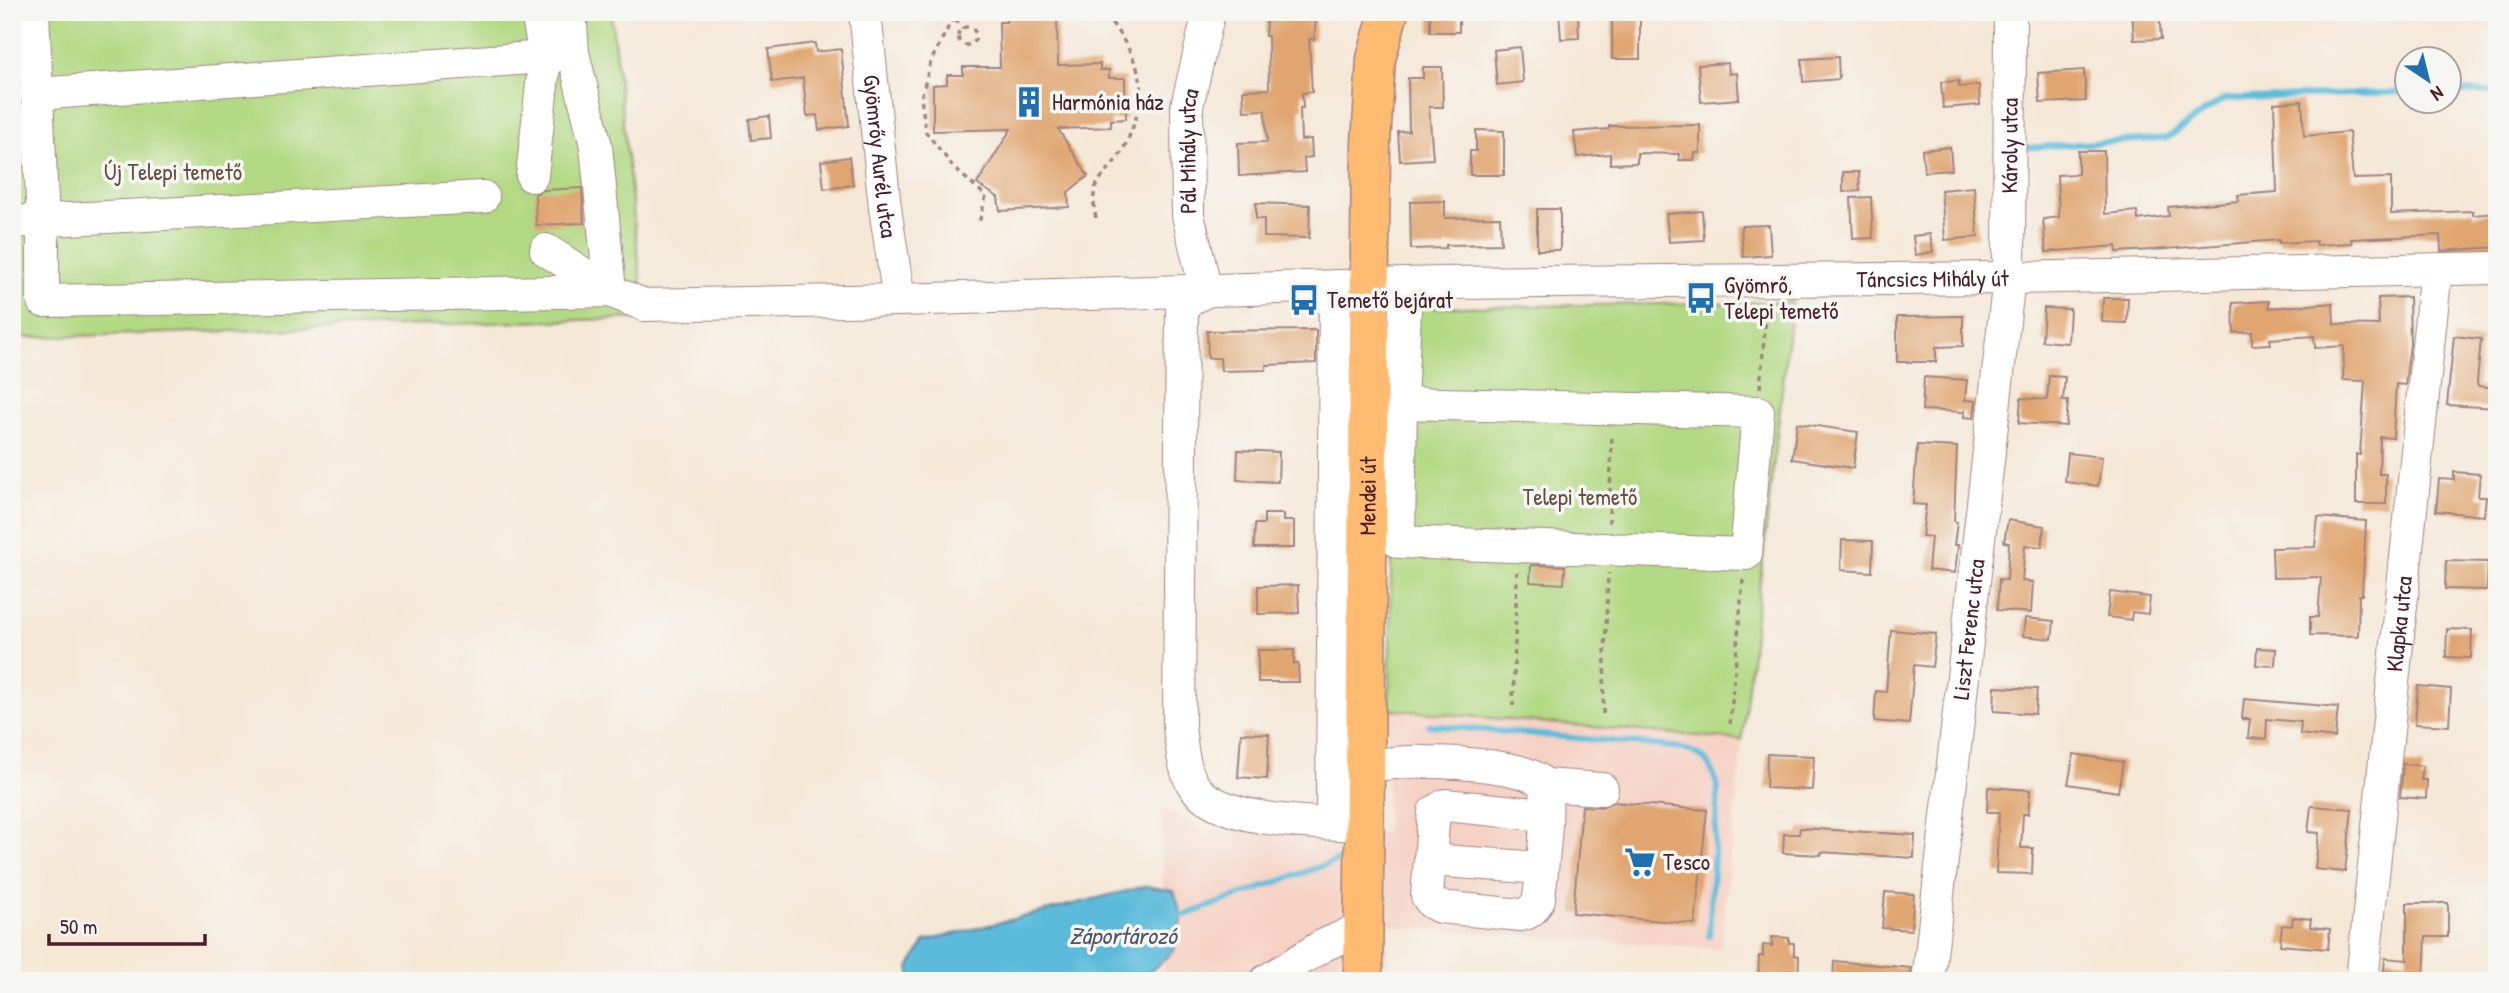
<svg xmlns="http://www.w3.org/2000/svg" width="2509" height="993" font-family="'Patrick Hand',sans-serif">
	<rect width="100%" height="100%" fill="#f6f6f2"/>
	<filter id="ink" filterUnits="userSpaceOnUse"><feTurbulence type="fractalNoise" baseFrequency=".0143" numOctaves="2"/><feDisplacementMap in="SourceGraphic" scale="14" xChannelSelector="R" yChannelSelector="G"/><feConvolveMatrix kernelMatrix="1 2 1 2 8 2 1 2 1" color-interpolation-filters="sRGB"/></filter>
	<filter id="wash" filterUnits="userSpaceOnUse"><feTurbulence type="fractalNoise" baseFrequency=".00686" numOctaves="4" result="noise"/><feDisplacementMap in="SourceGraphic" scale="28" xChannelSelector="R" yChannelSelector="G"/><feGaussianBlur stdDeviation="1.57" result="paint"/><feColorMatrix in="noise" values="0 0 0 0 0 0 0 0 0 0 0 0 0 0 0 0 0 1.4 0 .05"/><feComposite in="paint" operator="in"/></filter>
	<g filter="url(#wash)">
		<rect width="100%" height="100%" fill="#f5e8d7"/>
		<!-- built -->
		<path fill="#f6d2c4" d="M 1389,709 L 1742,740 L 1721,949 L 1388,926 L 1386,981 L 1163,981 L 1162,808 L 1197,827 L 1386,833 Z"/>
		<!-- green -->
		<path fill="#b2d983" stroke="#7e7c57" stroke-width="2" d="M 12,12 L 611,12 L 645,318 L 12,338 Z
			M 1792,302 L 1742,740 L 1389,709 L 1395,308 Z"/>
		<!-- water -->
		<path fill="#5bbbda" stroke="#526d82" stroke-width="2" d="M 1146,886 L 1174,891 L 1182,916 L 1174,951 L 1144,977 L 1136,981 L 912,981 L 909,968 L 925,941 Z"/>
		<g fill="none" stroke-linecap="round" stroke-linejoin="round">
			<!-- stream -->
			<path stroke="#5bbbda" stroke-width="6" d="M 2450,92 L 2497,91
				M 2021,148 L 2167,138 L 2223,99 L 2408,92
				M 1429,725 L 1675,747 C 1704,753 1710,760 1718,788 L 1709,936
				M 1182,916 L 1339,860"/>
		</g>
		<g id="blocks">
			<!-- building -->
			<path fill="#e0a570" d="M 1006,12 L 1047,12 L 1047,19 L 1057,19 L 1058,65 L 1100,64 L 1100,70 L 1109,70 L 1109,78 L 1125,78 L 1126,119 L 1111,120 L 1111,127 L 1058,129 L 1088,176 L 1068,192 L 1069,207 L 1000,211 L 998,197 L 977,184 L 1011,129 L 933,131 L 933,85 L 947,84 L 947,75 L 963,75 L 963,67 L 1000,67 L 999,22 L 1006,22 Z
				M 1267,12 L 1287,12 L 1286,15 L 1316,18 L 1314,40 L 1309,39 L 1312,92 L 1302,93 L 1303,108 L 1300,108 L 1301,140 L 1311,139 L 1312,157 L 1304,158 L 1305,172 L 1239,176 L 1238,143 L 1267,142 L 1265,110 L 1244,111 L 1243,90 L 1269,89 L 1268,36 L 1265,36 Z
				M 1559,12 L 1578,12 L 1579,38 L 1561,39 Z
				M 1612,12 L 1640,12 L 1640,59 L 1612,59 Z
				M 2132,12 L 2159,12 L 2161,39 L 2134,40 Z
				M 1430,14 L 1459,14 L 1459,32 L 1430,32 Z
				M 815,43 L 816,52 L 841,49 L 849,126 L 819,130 L 817,115 L 807,116 L 803,78 L 772,82 L 768,49 Z
				M 1520,47 L 1523,82 L 1497,85 L 1494,50 Z
				M 1838,57 L 1839,79 L 1803,82 L 1802,59 Z
				M 1728,63 L 1729,74 L 1737,73 L 1739,99 L 1701,102 L 1698,65 Z
				M 1423,67 L 1442,67 L 1443,107 L 1429,107 L 1433,159 L 1400,161 L 1398,132 L 1409,131 L 1408,78 L 1423,78 Z
				M 2084,70 L 2086,101 L 2040,103 L 2038,73 Z
				M 1959,81 L 1959,87 L 1979,85 L 1980,105 L 1943,108 L 1941,82 Z
				M 2302,101 L 2304,136 L 2349,132 L 2353,179 L 2391,178 L 2391,214 L 2473,211 L 2473,215 L 2497,213 L 2497,247 L 2441,251 L 2440,235 L 2351,239 L 2352,243 L 2316,245 L 2316,241 L 2279,243 L 2279,240 L 2152,250 L 2117,252 L 2116,246 L 2046,252 L 2043,219 L 2059,217 L 2057,175 L 2078,174 L 2078,151 L 2104,151 L 2105,214 L 2137,211 L 2138,220 L 2169,216 L 2168,207 L 2239,201 L 2238,195 L 2277,192 L 2274,103 Z
				M 769,116 L 771,138 L 751,140 L 749,119 Z
				M 1700,125 L 1700,153 L 1695,153 L 1694,160 L 1679,160 L 1679,154 L 1637,153 L 1637,163 L 1610,164 L 1610,154 L 1577,157 L 1574,132 L 1609,129 L 1609,126 Z
				M 1476,130 L 1504,131 L 1504,175 L 1470,175 L 1470,151 L 1476,151 Z
				M 1950,147 L 1952,170 L 1924,172 L 1922,150 Z
				M 849,157 L 853,185 L 824,189 L 821,161 Z
				M 1843,172 L 1859,172 L 1860,191 L 1843,192 Z
				M 1974,187 L 1978,237 L 1945,240 L 1941,190 Z
				M 582,188 L 584,223 L 536,225 L 535,194 L 543,190 Z
				M 1871,197 L 1873,238 L 1853,239 L 1851,198 Z
				M 1445,201 L 1445,218 L 1500,217 L 1501,244 L 1446,245 L 1446,248 L 1411,249 L 1410,202 Z
				M 1256,203 L 1310,205 L 1309,238 L 1264,237 L 1264,219 L 1256,219 Z
				M 1537,209 L 1560,209 L 1560,250 L 1537,250 Z
				M 1702,211 L 1704,240 L 1669,242 L 1666,214 Z
				M 1769,225 L 1771,255 L 1743,257 L 1741,226 Z
				M 1930,234 L 1933,252 L 1915,255 L 1913,236 Z
				M 2409,297 L 2410,344 L 2405,385 L 2396,384 L 2393,438 L 2380,437 L 2379,474 L 2386,474 L 2386,504 L 2356,504 L 2356,454 L 2360,455 L 2365,381 L 2343,380 L 2344,346 L 2315,348 L 2314,336 L 2270,339 L 2271,344 L 2252,345 L 2252,332 L 2234,333 L 2233,303 L 2269,301 L 2269,308 L 2333,303 L 2334,324 L 2379,325 L 2378,298 Z
				M 2103,298 L 2128,298 L 2127,323 L 2102,322 Z
				M 2044,308 L 2070,309 L 2068,343 L 2042,341 Z
				M 1963,316 L 1963,346 L 1936,347 L 1936,362 L 1897,362 L 1897,317 Z
				M 1316,330 L 1316,363 L 1266,365 L 1266,370 L 1221,371 L 1220,358 L 1208,358 L 1207,331 Z
				M 2454,336 L 2481,339 L 2477,383 L 2478,386 L 2497,388 L 2497,408 L 2447,405 Z
				M 2049,376 L 2065,377 L 2063,401 L 2068,401 L 2066,426 L 2019,423 L 2021,398 L 2047,400 Z
				M 1924,377 L 1967,380 L 1965,400 L 1976,401 L 1974,418 L 1964,417 L 1965,409 L 1964,412 L 1922,410 Z
				M 1797,423 L 1858,432 L 1853,468 L 1792,459 Z
				M 1917,445 L 1957,447 L 1954,521 L 1957,522 L 1954,545 L 1958,545 L 1955,573 L 1928,570 L 1931,537 L 1922,536 L 1926,505 L 1913,504 Z
				M 1238,450 L 1279,452 L 1278,482 L 1237,480 Z
				M 2068,453 L 2102,457 L 2098,486 L 2065,482 Z
				M 2454,472 L 2480,474 L 2478,497 L 2486,497 L 2484,516 L 2436,511 L 2439,479 L 2454,480 Z
				M 1264,514 L 1283,514 L 1283,521 L 1294,521 L 1294,548 L 1254,548 L 1255,524 L 1264,524 Z
				M 2318,517 L 2366,521 L 2362,595 L 2359,595 L 2358,636 L 2310,635 L 2310,617 L 2318,617 L 2321,577 L 2273,578 L 2272,548 L 2315,547 Z
				M 2008,520 L 2044,526 L 2042,547 L 2025,545 L 2022,581 L 2033,582 L 2031,613 L 1997,610 L 1999,579 L 2007,580 L 2009,543 L 2004,542 Z
				M 1842,540 L 1873,541 L 1872,572 L 1841,570 Z
				M 2446,561 L 2488,562 L 2487,590 L 2445,589 Z
				M 1531,565 L 1565,566 L 1564,584 L 1530,582 Z
				M 1298,585 L 1299,613 L 1258,614 L 1258,586 Z
				M 2110,592 L 2150,597 L 2148,614 L 2132,612 L 2131,620 L 2107,617 Z
				M 2025,618 L 2054,621 L 2052,639 L 2023,636 Z
				M 2447,629 L 2472,630 L 2471,658 L 2446,657 Z
				M 1891,630 L 1936,634 L 1932,667 L 1914,665 L 1909,724 L 1874,721 L 1876,691 L 1886,692 Z
				M 2257,648 L 2276,649 L 2275,666 L 2256,665 Z
				M 1258,650 L 1294,650 L 1294,664 L 1298,664 L 1299,682 L 1258,682 Z
				M 2418,686 L 2451,689 L 2449,726 L 2415,724 Z
				M 1995,687 L 2037,689 L 2035,714 L 1994,711 Z
				M 2244,699 L 2338,707 L 2335,738 L 2300,734 L 2301,722 L 2267,719 L 2266,739 L 2248,738 L 2250,719 L 2242,719 Z
				M 1241,733 L 1269,734 L 1267,779 L 1238,777 Z
				M 1767,754 L 1814,756 L 1812,790 L 1766,788 Z
				M 2074,754 L 2123,762 L 2118,792 L 2068,784 Z
				M 2403,764 L 2423,766 L 2421,780 L 2427,780 L 2426,799 L 2400,797 Z
				M 1988,787 L 2030,790 L 2028,814 L 2023,814 L 2021,848 L 2033,848 L 2032,874 L 1996,873 L 1999,812 L 1987,812 Z
				M 1614,802 L 1707,810 L 1695,924 L 1573,913 L 1582,806 L 1601,807 Z
				M 2311,806 L 2352,809 L 2345,872 L 2315,869 L 2319,833 L 2308,832 Z
				M 1800,828 L 1915,835 L 1914,858 L 1821,852 L 1821,855 L 1783,853 L 1784,834 L 1799,834 Z
				M 1885,892 L 1914,894 L 1911,930 L 1882,928 Z
				M 2407,903 L 2448,903 L 2448,937 L 2426,937 L 2424,981 L 2383,981 L 2385,958 L 2407,960 Z
				M 2293,917 L 2311,919 L 2310,927 L 2330,929 L 2328,949 L 2280,945 L 2282,925 L 2292,926 Z
				M 1772,937 L 1789,938 L 1789,943 L 1794,943 L 1794,955 L 1799,956 L 1798,981 L 1758,981 L 1759,956 L 1763,956 L 1763,945 L 1772,946 Z
				M 1834,961 L 1911,968 L 1910,981 L 1833,981 Z"/>
		</g>
	</g>
	<g filter="url(#ink)">
		<use href="#blocks" fill-opacity="0" stroke="#a08481" stroke-width="2"/>
		<g fill="none" stroke-linecap="round" stroke-linejoin="round">
			<defs>
				<g id="minor">
					<path id="s1" d="M 33,12 L 43,222 L 43,301 L 610,291 L 644,305 L 899,300 L 1439,283 L 2009,278 L 2497,268"/>
					<path id="s2" d="M 865,12 L 885,208 L 899,300"/>
					<path d="M 573,53 L 596,146 L 610,291"/>
					<path d="M 36,94 L 545,57 L 537,12"/>
					<path d="M 532,176 L 545,57 L 573,53 L 570,12"/>
					<path d="M 12,222 L 483,197"/>
					<path d="M 546,250 L 610,291"/>
					<path d="M 1206,291 L 1182,304 L 1179,728 C 1182,746 1183,770 1194,786 C 1221,824 1320,823 1364,825"/>
					<path id="s3" d="M 1206,291 L 1188,215 L 1187,106 L 1209,12"/>
					<path d="M 1401,403 L 1758,412 L 1746,554 L 1399,542 L 1401,403 L 1406,285"/>
					<path d="M 1366,766 C 1385,764 1406,761 1425,762 C 1448,762 1535,765 1544,786 C 1551,800 1541,878 1539,899 C 1534,908 1531,913 1521,915 L 1440,907 L 1432,903 L 1427,896 L 1434,812 L 1445,805 L 1546,815"/>
					<path d="M 1544,785 L 1602,789"/>
					<path d="M 1332,823 L 1335,286"/>
					<path d="M 1430,860 L 1542,868"/>
					<path d="M 1266,981 L 1322,946 L 1364,927"/>
					<path id="s4" d="M 1928,981 L 2009,278 L 2010,12"/>
					<path id="s5" d="M 2362,981 L 2436,269"/>
				</g>
				<g id="major">
					<path id="s6" d="M 1363,981 L 1371,143 L 1376,59 L 1389,12"/>
				</g>
			</defs>
			<!-- minor casing -->
			<use href="#minor" stroke="#a08481" stroke-width="34"/>
			<!-- major casing -->
			<use href="#major" stroke="#a08481" stroke-width="41"/>
			<!-- path -->
			<path stroke="#a08481" stroke-width="3.5" stroke-dasharray="5 5" stroke-linecap="butt" d="M 949,12 L 963,29
				M 961,12 L 954,16 L 931,61 L 921,98 L 926,132 L 954,168 L 986,196 L 979,223
				M 1108,18 L 1113,12
				M958 36a9 9 0 1 1 18 0a9 9 0 1 1-18 0Z
				M 1096,218 C 1089,181 1099,184 1119,156 C 1129,142 1144,101 1141,84 C 1138,60 1119,31 1103,12
				M 1760,388 L 1767,305
				M 1609,523 L 1612,433
				M 1513,706 L 1517,572
				M 1603,714 L 1608,573
				M 1730,724 L 1743,580"/>
			<!-- minor -->
			<use href="#minor" stroke="#fff" stroke-width="32"/>
			<!-- major -->
			<use href="#major" stroke="#febb71" stroke-width="38"/>
		</g>
	</g>
	<!-- icons -->
	<defs>
		<symbol id="building-bare" viewBox="-9 -9 18 18"><path d="M-4-6H4V6H1V3H-1V6H-4ZM-2.5-4.3h1.7v1.8h-1.7ZM.8-4.3h1.7v1.8H.8ZM-2.5-1h1.7V.8h-1.7ZM.8-1h1.7V.8H.8Z" fill="#1f6fb2" stroke="#f6f6f2" stroke-width="2.5" paint-order="stroke"/></symbol>
		<symbol id="bus-bare" viewBox="-9 -9 18 18"><path d="M-5-6H5V4H4V6H2V4H-2V6H-4V4H-5ZM-3.5-4V0h7V-4ZM-3.5 1.2v1.5H-2V1.2ZM2 1.2v1.5H3.5V1.2Z" fill="#1f6fb2" stroke="#f6f6f2" stroke-width="2.5" paint-order="stroke"/></symbol>
		<symbol id="supermarket-bare" viewBox="-9 -9 18 18"><path d="M-6-5.5h2.5l.6 2H6L4.5 2H-2.5L-4.4-4H-6ZM-1.5 3.2a1.3 1.3 0 1 0 .1 0ZM3 3.2a1.3 1.3 0 1 0 .1 0Z" fill="#1f6fb2" stroke="#f6f6f2" stroke-width="2.5" paint-order="stroke"/></symbol>
	</defs>
	<g fill-rule="evenodd">
		<use href="#building-bare" x="1007" y="80" width="44" height="44"/>
		<use href="#bus-bare" x="1679" y="276" width="44" height="44"/>
		<use href="#bus-bare" x="1282" y="278" width="44" height="44"/>
		<use href="#supermarket-bare" x="1618" y="840" width="44" height="44"/>
	</g>
	<g text-anchor="middle" stroke-width="7" stroke-linejoin="round" paint-order="stroke">
		<!-- poi labels -->
		<g font-size="23" fill="#4a1f2b" stroke="#f6f6f2" text-anchor="start">
			<text x="1052" y="110">Harmónia ház</text>
			<text x="1724" y="293">Gyömrő,<tspan x="1724" dy="26">Telepi temető</tspan></text>
			<text x="1327" y="308">Temető bejárat</text>
			<text x="1663" y="870">Tesco</text>
		</g>
		<!-- street labels -->
		<g font-size="23" fill="#4a1f2b" stroke="#f6f6f2">
			<text dy="8" stroke="none"><textPath href="#s4" startOffset="840">Károly utca</textPath></text>
			<text dy="8" stroke="none"><textPath href="#s3" startOffset="142">Pál Mihály utca</textPath></text>
			<text dy="8" stroke="none"><textPath href="#s2" startOffset="145">Gyömrőy Aurél utca</textPath></text>
			<text dy="8" stroke="none"><textPath href="#s1" startOffset="2182">Táncsics Mihály út</textPath></text>
			<text dy="8" stroke="none"><textPath href="#s6" startOffset="485">Mendei út</textPath></text>
			<text dy="8" stroke="none"><textPath href="#s5" startOffset="359">Klapka utca</textPath></text>
			<text dy="8" stroke="none"><textPath href="#s4" startOffset="354">Liszt Ferenc utca</textPath></text>
		</g>
		<!-- park labels -->
		<g font-size="23" fill="#644e41" stroke="#f6f6f2">
			<text x="173" y="180">Új Telepi temető</text>
			<text x="1580" y="505">Telepi temető</text>
		</g>
		<!-- water labels -->
		<g font-size="24" font-style="italic" fill="#505668" stroke="#f6f6f2">
			<text x="1123" y="944">Záportározó</text>
		</g>
	</g>
	<!-- margin -->
	<rect width="2509" height="993" fill="none" stroke="#f6f6f2" stroke-width="42"/>
	<!-- north arrow -->
	<g transform="translate(2428 80) rotate(145)"><circle r="33" fill="#f6f6f2" stroke="#b1a0a2" stroke-width="2"/>
	<path d="M0-5L12 26L0 18L-12 26Z" fill="#1f6fb2"/>
	<text y="-10" font-size="19" font-weight="bold" text-anchor="middle" fill="#4a1f2b">N</text>
	</g>
	<!-- scale -->
	<path d="M49 934v10h156v-10" fill="none" stroke="#4a1f2b" stroke-width="3.5"/>
	<text x="60" y="934" font-size="21" fill="#4a1f2b" stroke="#f6f6f2" stroke-width="5" paint-order="stroke">50 m</text>
</svg>
